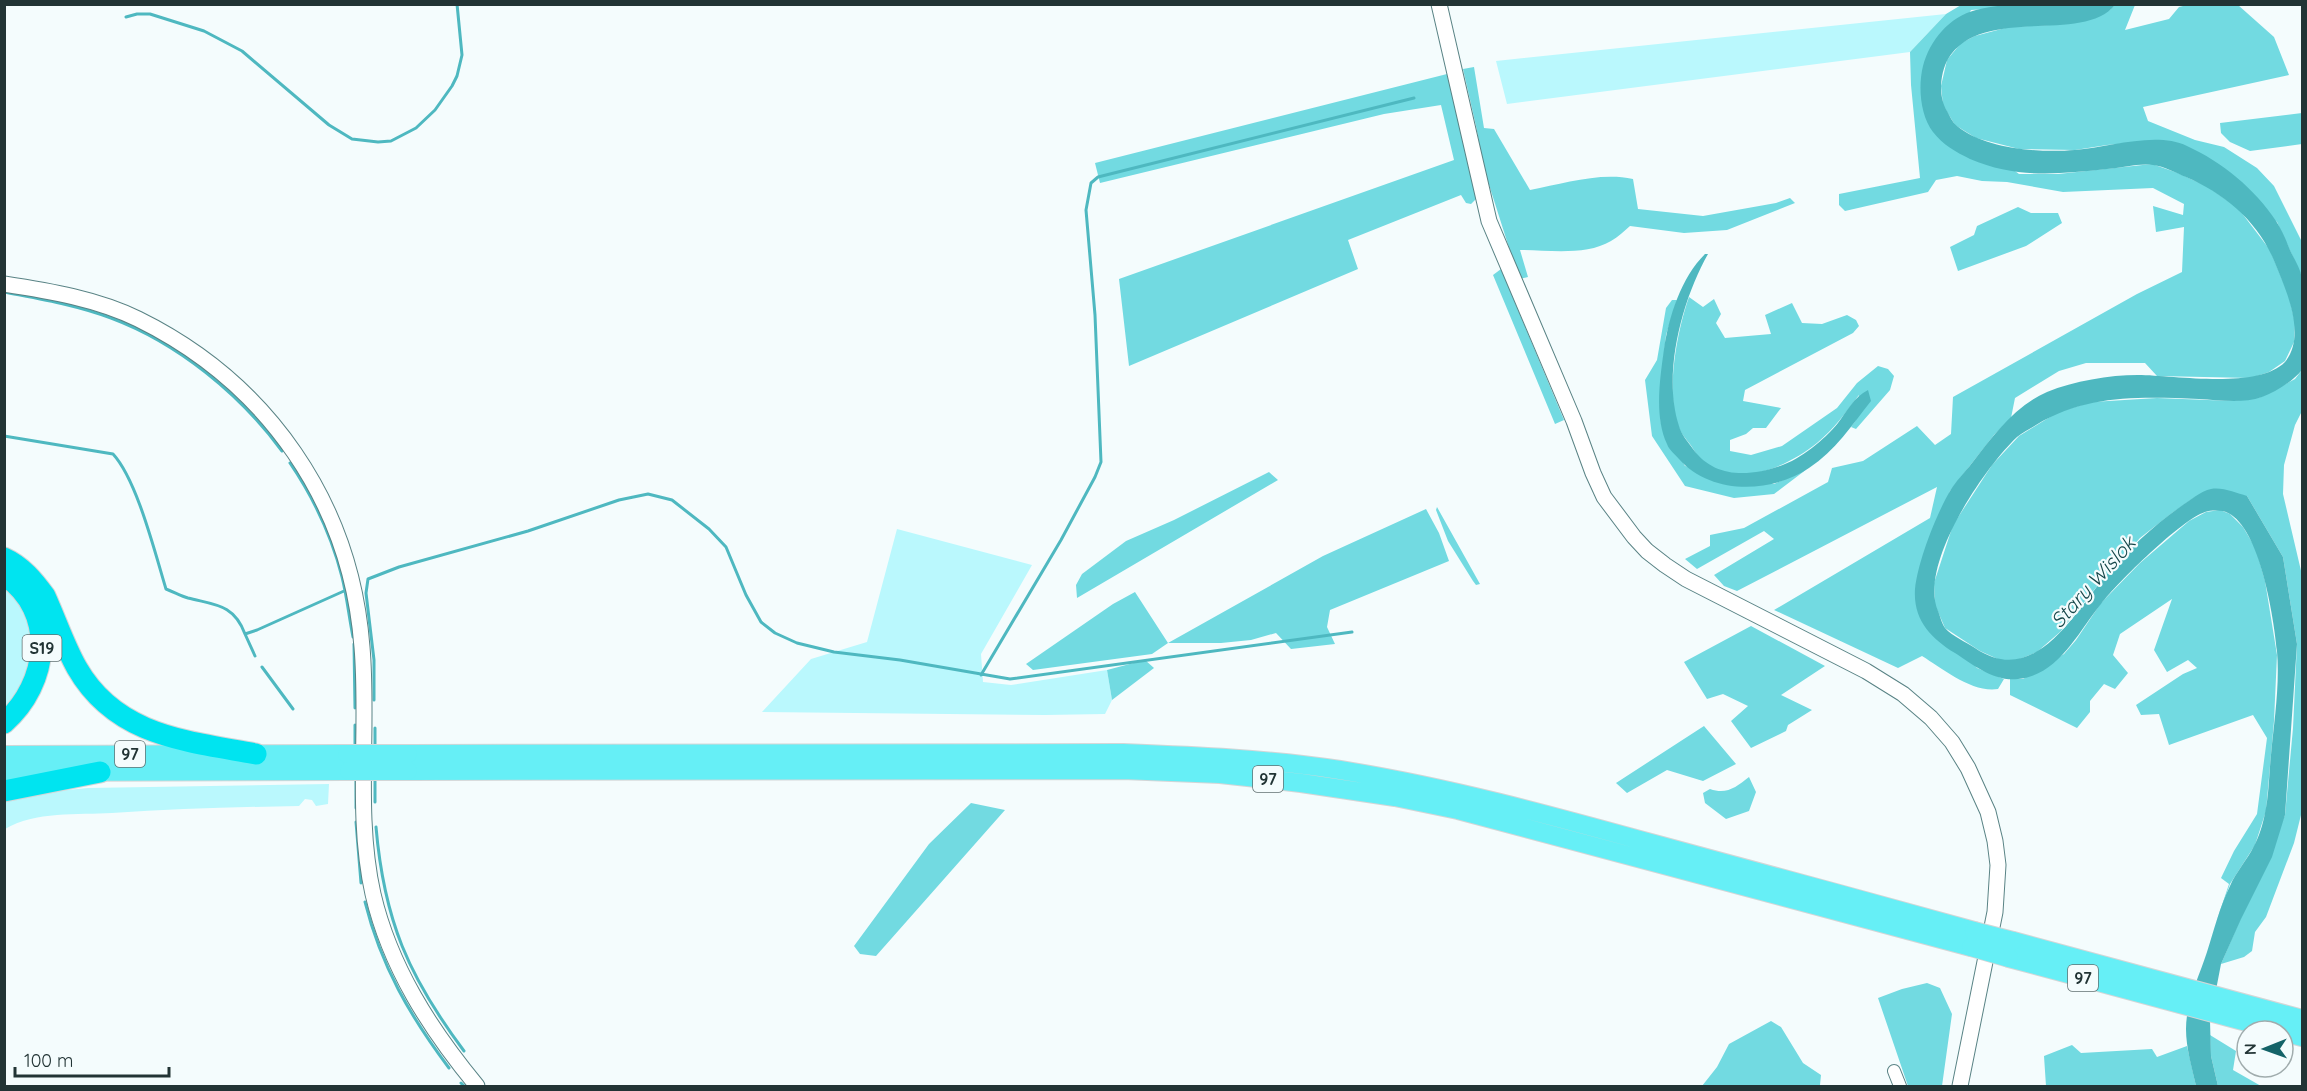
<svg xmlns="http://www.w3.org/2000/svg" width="2307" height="1091" font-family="Quicksand,sans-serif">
	<rect width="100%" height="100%" fill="#f4fcfd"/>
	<!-- green -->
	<path fill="#baf8fd" d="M 1946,14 L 1910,52 L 1507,104 L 1496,61 Z
		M 897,529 L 1032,565 L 981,654 L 983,682 L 1011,685 L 1107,670 L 1112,700 L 1105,714 L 1045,715 L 762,712 L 811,659 L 867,642 Z
		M 4,585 L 31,621 L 35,663 L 4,716 Z
		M 329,784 L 328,804 L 316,806 L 312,800 L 305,799 L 299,806 C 237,807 174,809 112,813 C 78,815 35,811 5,829 L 4,801 L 27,794 L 88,788 Z"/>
	<!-- forest -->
	<path fill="#72dae1" d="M 1961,5 L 2045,5 L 1971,10 L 1922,101 L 2019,174 L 2058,174 L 2152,164 L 2178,173 L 2208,187 L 2238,208 L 2270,250 L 2289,296 L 2295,323 L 2294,342 L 2285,361 L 2269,372 L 2251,378 L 2157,376 L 2145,363 L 2086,363 L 2059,371 L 2015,398 L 2011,418 L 1994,435 L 1950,491 L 1915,592 L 1977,668 L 2004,679 L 1998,689 C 1972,693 1943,669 1922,656 L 1898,668 L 1774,610 L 1930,518 L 1937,487 L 1737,591 L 1724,586 L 1714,575 L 1774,539 L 1764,531 L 1697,569 L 1685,559 L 1710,546 L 1710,535 L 1744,528 L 1828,482 L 1832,468 L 1863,461 L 1917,426 L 1935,445 L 1951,434 L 1953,397 L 2137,294 L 2182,272 L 2184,227 L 2156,232 L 2153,206 L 2183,215 L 2184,204 L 2153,188 L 2063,192 L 2007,182 L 1982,181 L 1957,176 L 1936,180 L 1928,192 L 1845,211 L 1839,205 L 1839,194 L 1920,178 L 1911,85 L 1910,52 L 1946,14 Z
		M 2115,5 L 2135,5 L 2125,30 L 2169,19 L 2179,7 L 2187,5 L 2238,5 L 2274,37 L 2289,75 L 2143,107 L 2148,121 L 2195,140 L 2224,147 L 2257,168 L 2274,186 L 2302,242 L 2302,277 L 2277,222 L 2161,140 L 2107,145 L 2075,150 L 2019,149 L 1976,138 L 1955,125 L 1943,105 L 1941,86 L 1947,60 L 1961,43 L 1975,36 L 2009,27 L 2050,25 L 2110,10 Z
		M 1474,67 L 1484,128 L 1494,129 L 1530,190 C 1563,184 1599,172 1633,179 L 1638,209 L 1703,216 L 1776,203 L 1790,198 L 1795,203 L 1727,230 L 1684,233 L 1630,226 C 1624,231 1618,237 1611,241 C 1586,256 1548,250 1520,250 L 1528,277 L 1519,279 L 1484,169 L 1476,126 L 1463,69 Z
		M 1447,74 L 1477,198 L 1471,204 L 1466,203 L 1461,195 L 1348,240 L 1358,269 L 1129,366 L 1119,279 L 1454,160 L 1441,105 L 1384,114 L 1100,183 L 1095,163 Z
		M 2302,113 L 2302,144 L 2250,151 L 2230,142 L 2221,133 L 2220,123 Z
		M 2018,207 L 2031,213 L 2058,213 L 2062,223 L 2026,246 L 1958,271 L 1950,247 L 1974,235 L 1977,226 Z
		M 1501,269 L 1564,420 L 1555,424 L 1493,275 Z
		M 1689,297 L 1703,307 L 1714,299 L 1721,314 L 1716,323 L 1725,338 L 1771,334 L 1765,315 L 1792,303 L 1802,323 L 1822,324 L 1847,315 L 1856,320 L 1859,326 L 1853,333 L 1745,390 L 1743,401 L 1781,408 L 1766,428 L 1753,428 L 1746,434 L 1730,440 L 1730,451 L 1751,455 L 1782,446 L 1837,408 L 1857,383 L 1878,366 L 1888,369 L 1894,376 L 1890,390 L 1856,429 L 1851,427 L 1856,420 L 1859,395 C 1846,412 1834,429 1817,443 C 1787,467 1738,489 1703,462 C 1697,457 1694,449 1689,443 C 1686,439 1681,433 1679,428 C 1665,394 1677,331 1689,297 Z
		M 1672,300 L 1677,300 L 1666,335 L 1660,393 L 1661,424 L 1685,466 L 1774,484 L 1807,469 L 1774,494 L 1734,498 L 1685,486 L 1652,436 L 1645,380 L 1657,360 L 1666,308 Z
		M 2302,370 L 2302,411 L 2295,425 L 2284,465 L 2283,494 L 2302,575 L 2302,811 L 2294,843 L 2266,917 L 2255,932 L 2252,951 L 2244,957 L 2221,964 L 2285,815 L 2293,728 L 2297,644 L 2283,557 L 2247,496 L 2195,497 L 2172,513 L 2140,538 L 2107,574 L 2060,632 L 2037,652 L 2015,661 L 2000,660 L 1980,651 L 1945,628 L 1935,605 L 1934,583 L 1953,525 L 1992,465 L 2019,436 L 2058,412 L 2092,402 L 2157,398 L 2233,401 L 2261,397 L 2295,379 Z
		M 1269,472 L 1278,480 L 1077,598 L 1076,585 L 1082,574 L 1126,541 L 1174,520 Z
		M 1437,507 L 1480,584 L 1476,585 L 1473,581 L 1448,541 L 1436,510 Z
		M 1426,509 L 1439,533 L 1449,561 L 1330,610 L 1327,627 L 1335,644 L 1291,649 L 1276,633 L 1251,640 L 1221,643 L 1168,643 L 1152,654 L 1033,670 L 1026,664 L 1113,604 L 1135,592 L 1168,643 L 1323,556 Z
		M 2220,510 L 2230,514 L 2243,527 L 2256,549 L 2265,581 L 2277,655 L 2274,721 L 2266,811 L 2255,845 L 2230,884 L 2216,923 L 2229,884 L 2221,878 L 2234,851 L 2257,814 L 2267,738 L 2253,715 L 2169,745 L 2159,714 L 2141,715 L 2136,705 L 2183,674 L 2197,668 L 2188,660 L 2167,672 L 2154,650 L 2172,599 L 2120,634 L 2113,655 L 2128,673 L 2115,689 L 2104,684 L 2090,701 L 2090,712 L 2077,728 L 2010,695 L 2010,679 L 2023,679 L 2064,654 L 2076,640 L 2101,603 L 2140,563 L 2189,521 L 2206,512 Z
		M 1751,626 L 1825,666 L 1781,695 L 1812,710 L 1788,725 L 1786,731 L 1751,748 L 1731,721 L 1748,706 L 1723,694 L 1707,699 L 1684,662 Z
		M 1145,660 L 1154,668 L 1112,700 L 1107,670 Z
		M 1704,726 L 1736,764 L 1703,781 L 1667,770 L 1627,793 L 1616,783 Z
		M 1749,777 L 1756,792 L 1749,811 L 1726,819 L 1705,803 L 1703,793 L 1710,789 C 1727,795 1736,787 1749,777 Z
		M 971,803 L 1005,810 L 876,956 L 860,954 L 854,946 L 929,844 Z
		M 1927,983 L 1940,988 L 1952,1014 L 1942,1086 L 1908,1086 L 1878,998 L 1902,989 Z
		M 1771,1021 L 1781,1027 L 1803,1063 L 1821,1075 L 1820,1085 L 1817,1086 L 1702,1086 L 1717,1067 L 1729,1044 Z
		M 2210,1035 L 2236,1051 L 2233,1070 L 2261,1086 L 2218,1086 L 2211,1056 Z
		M 2072,1045 L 2081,1053 L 2152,1049 L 2157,1057 L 2187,1046 L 2196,1086 L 2046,1086 L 2044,1056 Z"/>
	<!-- water -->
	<path fill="#4eb8c0" d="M 2115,5 C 2083,45 1981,4 1948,59 C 1940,73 1938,97 1947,111 C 1950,116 1952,122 1957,126 C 1985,149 2039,153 2075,150 C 2108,148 2155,131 2187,146 C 2222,162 2255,189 2276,221 C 2282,230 2286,240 2290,250 C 2294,259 2301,269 2302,279 C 2306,305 2302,343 2302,370 C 2293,381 2276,392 2262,397 C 2242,404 2218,400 2199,399 C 2140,397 2088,394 2036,425 C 2030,429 2023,432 2017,437 C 1984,468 1918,565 1938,611 C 1940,616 1942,624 1945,628 C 1952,636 1966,642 1975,648 C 2035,689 2074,613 2107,574 C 2129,549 2153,526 2180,507 C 2189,501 2201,491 2211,489 C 2223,487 2236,493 2247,496 L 2283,557 L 2297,644 L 2285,815 L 2272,857 L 2241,919 L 2221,964 L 2210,1021 L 2211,1056 L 2218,1086 L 2196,1086 C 2192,1068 2186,1048 2186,1029 C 2186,1002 2199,977 2207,952 C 2214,930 2220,906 2230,886 C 2236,872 2247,860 2254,846 C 2259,837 2263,824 2265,813 C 2269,795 2269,774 2271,755 C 2274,722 2280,685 2277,651 C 2274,618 2260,528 2228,513 C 2222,510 2212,510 2205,512 C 2181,520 2118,582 2101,604 C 2078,632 2059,675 2018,679 C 1995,682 1973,665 1955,653 C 1931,638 1913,620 1915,589 C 1918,561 1936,515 1950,491 C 1956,481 1965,472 1972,463 C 1993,436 2015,406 2047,392 C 2074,381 2109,375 2138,375 C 2174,375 2258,390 2285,362 C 2307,335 2286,290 2275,263 C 2259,222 2225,194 2186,177 C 2176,173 2164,166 2153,165 C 2139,163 2121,168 2107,169 C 2058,174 2017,179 1970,159 C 1956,152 1943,145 1933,132 C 1920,115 1918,86 1923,66 C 1930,40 1949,17 1976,10 C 2014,0 2074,5 2115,5 Z
		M 1705,254 L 1708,254 C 1682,300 1662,374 1679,426 C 1681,434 1688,442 1693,449 C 1714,478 1748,477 1780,466 C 1801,459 1824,440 1838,423 C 1847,411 1854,397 1868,390 L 1871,401 C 1852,425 1835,451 1809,468 C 1770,494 1711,495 1679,459 C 1675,454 1669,450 1667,444 C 1654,416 1660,379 1664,349 C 1669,316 1681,278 1705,254 Z"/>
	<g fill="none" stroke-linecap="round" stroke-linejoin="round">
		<!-- stream -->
		<path stroke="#4eb8c0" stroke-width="3" d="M 126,17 L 137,14 L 150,14 L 204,31 L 242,51 L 329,125 L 352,139 L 378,142 L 391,141 L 416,128 L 435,110 L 452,86 L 457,76 L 462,55 L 457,4
			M 4,292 C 40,299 77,305 111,318 C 178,343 240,394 282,451
			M 4,436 L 113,454 C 137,480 155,553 166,589 C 174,592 181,596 188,598 C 215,605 234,604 245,634 L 257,630 L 344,591
			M 290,463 C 313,497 332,537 342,577 C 347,597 349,617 353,637
			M 245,634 L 255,656
			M 354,644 L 355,708
			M 262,667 L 293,709
			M 981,675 L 1061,540 L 1095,477 L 1101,462 L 1095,315 L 1086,210 L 1091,183 L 1098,177 L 1414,98
			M 374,700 L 374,660 L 366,593 L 368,579 L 399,567 L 528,531 L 619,500 L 648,494 L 672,500 L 709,529 L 726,547 L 746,595 L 761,622 L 775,633 L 797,643 L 834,652 L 900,660 L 1010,679 L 1352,632
			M 355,725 L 355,746
			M 375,749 L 375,728
			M 356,777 L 356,808
			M 375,802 L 375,777
			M 356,822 L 361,883
			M 376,827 C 384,920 408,976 464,1051
			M 365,902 C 381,966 410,1016 449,1068
			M 461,1083 L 464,1086"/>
		<defs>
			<path id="minor" d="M 1894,1071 L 1900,1086"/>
			<path id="tertiary" d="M 1439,4 L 1489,221 L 1574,421 L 1593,473 L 1604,497 L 1634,537 L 1647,551 L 1665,565 L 1686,579 L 1866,671 L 1903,694 L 1931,718 L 1952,742 L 1968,768 L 1988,812 L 1995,841 L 1998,865 L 1995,912 L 1960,1086
				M 4,284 C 50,291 97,299 138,319 C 268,383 351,503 362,647 C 369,729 355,814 373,894 C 390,967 430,1029 477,1086"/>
			<path id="primary" d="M 408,754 L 1123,753 C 1196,756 1268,759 1340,770 C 1448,787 1553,816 1658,845 C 1763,873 1869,902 1974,931
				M 4,755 L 347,754
				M 408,771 L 1123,770 L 1220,774 L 1301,783 L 1395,797 L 1458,810 L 1971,947
				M 4,772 L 349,771
				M 2013,941 L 2302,1019
				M 2009,958 L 2280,1031
				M 2283,1032 L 2302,1037"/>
			<path id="motorway" d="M 4,558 C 22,566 34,581 45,596 C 56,620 64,645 77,668 C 116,736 186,741 256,754
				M 4,575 C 58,611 49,684 4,723
				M 4,791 L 100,772"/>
		</defs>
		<!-- minor casing -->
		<use href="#minor" stroke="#598385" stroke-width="14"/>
		<!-- tertiary casing -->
		<use href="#tertiary" stroke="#598385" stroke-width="17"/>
		<!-- primary casing -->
		<use href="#primary" stroke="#d3d6d7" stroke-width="20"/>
		<!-- motorway casing -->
		<use href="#motorway" stroke="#d3d6d7" stroke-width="23"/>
		<!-- minor -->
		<use href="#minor" stroke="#fff" stroke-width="12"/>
		<!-- tertiary -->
		<use href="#tertiary" stroke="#fff" stroke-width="15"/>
		<!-- primary -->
		<use href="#primary" stroke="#66eff6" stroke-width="18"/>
		<!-- motorway -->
		<use href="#motorway" stroke="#00e4f0" stroke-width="21"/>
		<defs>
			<path id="primary-bridge" d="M 347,754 L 408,754
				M 349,771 L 408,771
				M 1974,931 L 2013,941
				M 1971,947 L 2009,958"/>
		</defs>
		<!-- primary-bridge casing -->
		<use href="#primary-bridge" stroke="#d3d6d7" stroke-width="20" stroke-linecap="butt"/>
		<!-- primary-bridge -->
		<use href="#primary-bridge" stroke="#66eff6" stroke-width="18"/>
	</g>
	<g text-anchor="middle" stroke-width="4.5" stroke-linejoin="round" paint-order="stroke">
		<!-- shield labels -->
		<g fill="#f4fcfd" stroke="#617071" stroke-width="1.5">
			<rect x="22.5" y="635" width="39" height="26" rx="4.5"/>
			<rect x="115" y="741" width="30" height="26" rx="4.5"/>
			<rect x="1253" y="766" width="30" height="26" rx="4.5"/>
			<rect x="2068" y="965" width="30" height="26" rx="4.5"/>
		</g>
		<g font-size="16" font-weight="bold" fill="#223435">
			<text x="42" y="654">S19</text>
			<text x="130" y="760">97</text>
			<text x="1268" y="785">97</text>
			<text x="2083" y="984">97</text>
		</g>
		<!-- water labels -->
		<g font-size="20" font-style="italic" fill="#164649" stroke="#f4fcfd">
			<text transform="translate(2093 582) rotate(-48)" y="7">Stary Wislok</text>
		</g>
	</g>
	<!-- border -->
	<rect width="2307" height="1091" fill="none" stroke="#223435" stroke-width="12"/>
	<!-- north arrow -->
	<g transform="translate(2265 1049) rotate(269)"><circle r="28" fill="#f4fcfd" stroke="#a0acad" stroke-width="1.5"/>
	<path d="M0-4.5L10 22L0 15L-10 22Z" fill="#146368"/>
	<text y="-9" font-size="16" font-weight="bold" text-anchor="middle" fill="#223435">N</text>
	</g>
	<!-- scale -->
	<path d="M15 1067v9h154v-9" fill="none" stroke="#223435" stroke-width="3"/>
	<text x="24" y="1067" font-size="18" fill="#223435" stroke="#f4fcfd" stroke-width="4.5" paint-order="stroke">100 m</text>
</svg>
